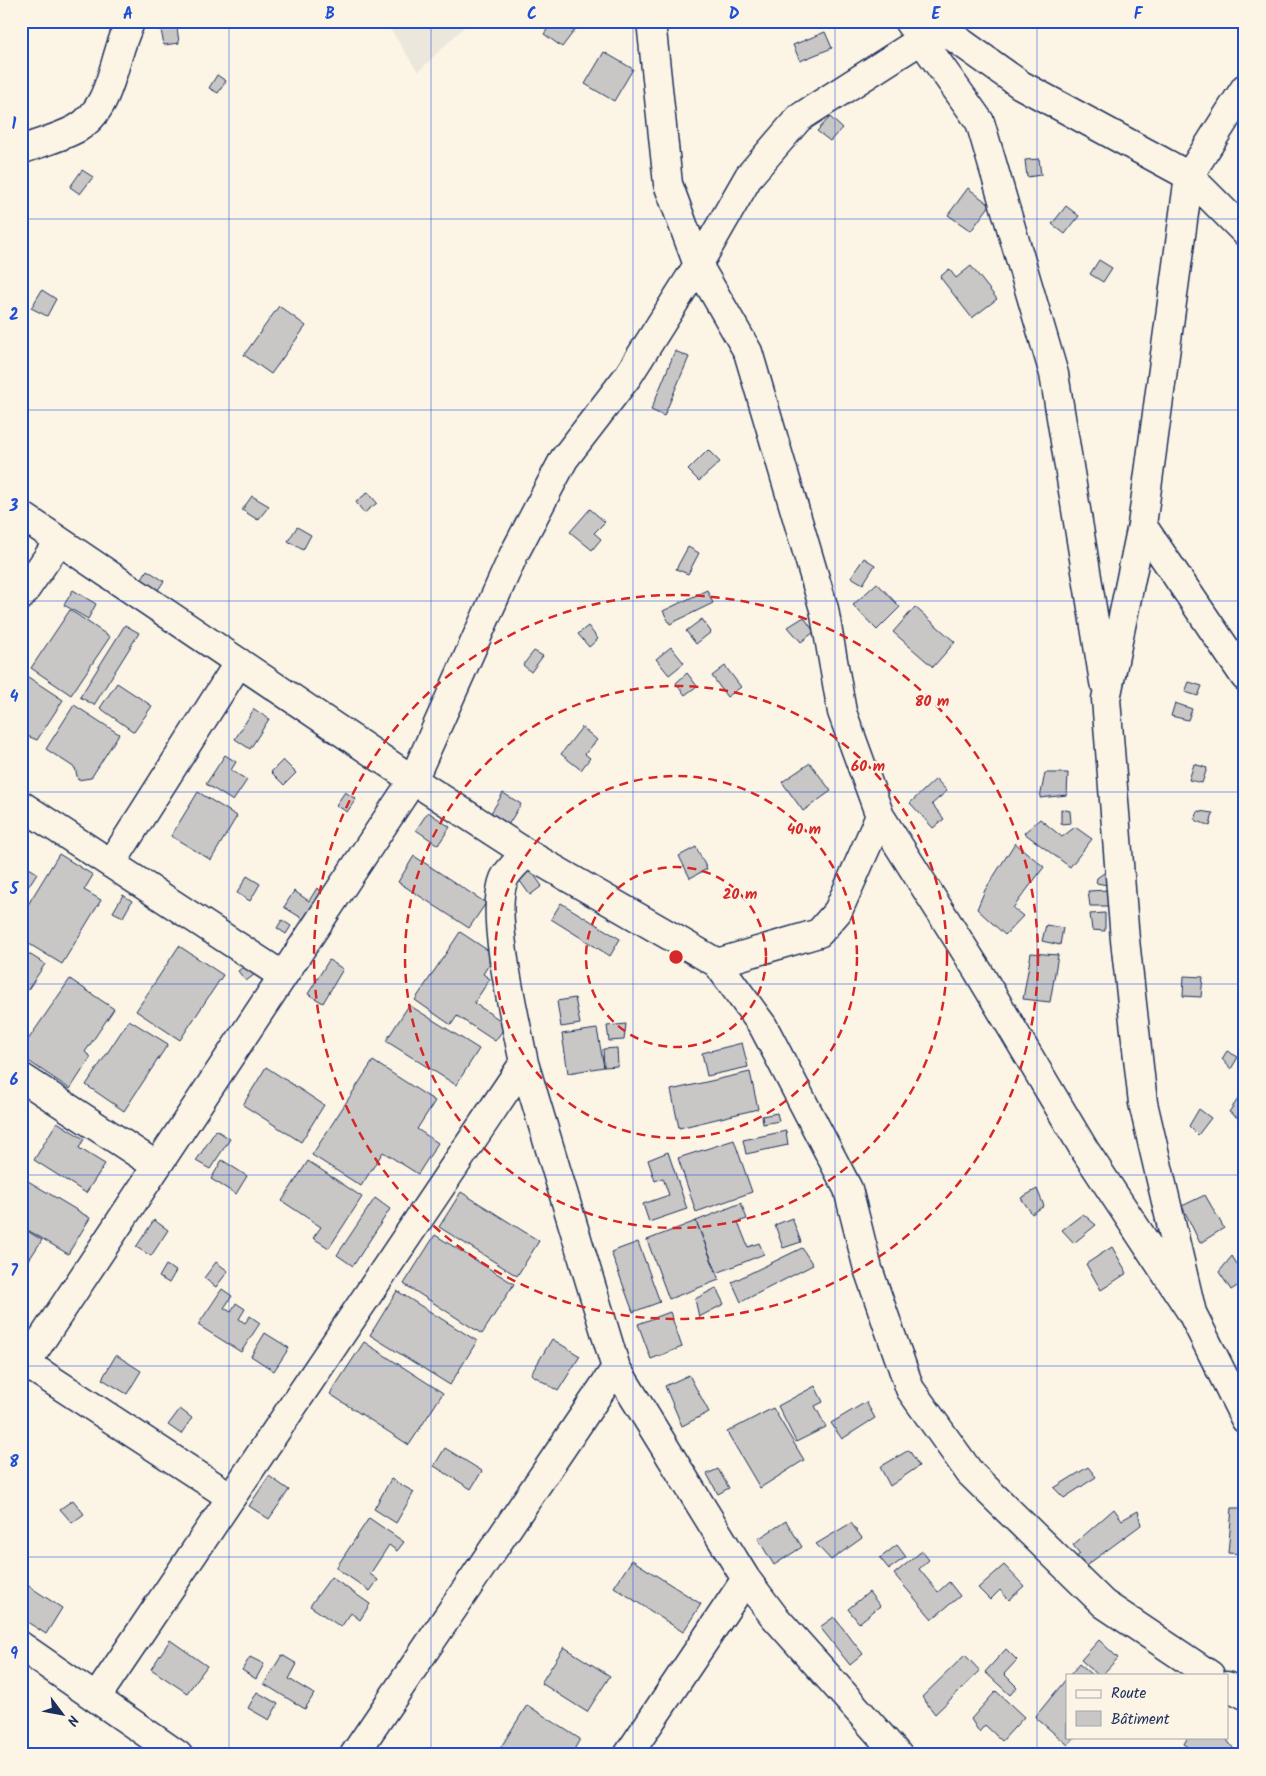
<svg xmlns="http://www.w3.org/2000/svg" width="1266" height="1776" font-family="Kalam,sans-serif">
	<rect width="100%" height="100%" fill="#fcf5e5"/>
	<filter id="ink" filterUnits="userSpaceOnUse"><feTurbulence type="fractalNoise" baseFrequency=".02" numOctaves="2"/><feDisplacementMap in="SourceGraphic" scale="10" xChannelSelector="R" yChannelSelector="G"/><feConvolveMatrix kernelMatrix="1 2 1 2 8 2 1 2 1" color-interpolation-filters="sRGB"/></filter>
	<g filter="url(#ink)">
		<!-- built -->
		<path fill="#ece7dc" d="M 385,21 L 470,21 L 418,72 Z"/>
		<!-- building -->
		<path fill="#c8c7c6" stroke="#1b2f5e" d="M 553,21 L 580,23 L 562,47 L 544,34 Z
			M 177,27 L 179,43 L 164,45 L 161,30 Z
			M 825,32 L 832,48 L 800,61 L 793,45 Z
			M 604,52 L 633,69 L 614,101 L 585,84 Z
			M 217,75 L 226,81 L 218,93 L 209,88 Z
			M 830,117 L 842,128 L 830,141 L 817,131 Z
			M 1245,158 L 1245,187 L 1242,187 L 1238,167 Z
			M 1039,159 L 1041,175 L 1027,177 L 1025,160 Z
			M 82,170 L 93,177 L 80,194 L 70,187 Z
			M 968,188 L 990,205 L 971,231 L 948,215 Z
			M 1066,206 L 1079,216 L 1065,234 L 1052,224 Z
			M 1099,260 L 1112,268 L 1103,282 L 1090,274 Z
			M 971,266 L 997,299 L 972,318 L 940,277 L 949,269 L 956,278 Z
			M 42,290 L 56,299 L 47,316 L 31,308 Z
			M 279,306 L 306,326 L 271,374 L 244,355 Z
			M 675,351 L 689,357 L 664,416 L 651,410 Z
			M 708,450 L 720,462 L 699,481 L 688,470 Z
			M 368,492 L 377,503 L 364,513 L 356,502 Z
			M 252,496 L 269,506 L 258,520 L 242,510 Z
			M 590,509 L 605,522 L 594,533 L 601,539 L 592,550 L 570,532 Z
			M 297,527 L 311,535 L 303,550 L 288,541 Z
			M 688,547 L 699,553 L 688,574 L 676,569 Z
			M 864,558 L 875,565 L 863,584 L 851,577 Z
			M 147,570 L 164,581 L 158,590 L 141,580 Z
			M 877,583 L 900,607 L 877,630 L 853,605 Z
			M 73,590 L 96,604 L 88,619 L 64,605 Z
			M 707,590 L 713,603 L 670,624 L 663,611 Z
			M 915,607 L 955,642 L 933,667 L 893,632 Z
			M 70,610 L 110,637 L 71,695 L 31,668 Z
			M 804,617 L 814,632 L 801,642 L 788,627 Z
			M 702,619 L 711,632 L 696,644 L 686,631 Z
			M 125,625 L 139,633 L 94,705 L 80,697 Z
			M 588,626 L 598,639 L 589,647 L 578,634 Z
			M 671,647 L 684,663 L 669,675 L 656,659 Z
			M 534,651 L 543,656 L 531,672 L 523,665 Z
			M 725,666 L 741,687 L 727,697 L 712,676 Z
			M 687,673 L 697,686 L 685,695 L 676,683 Z
			M 25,675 L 63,700 L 37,740 L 25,735 L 26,729 L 21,726 L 21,681 Z
			M 1189,682 L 1202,686 L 1198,696 L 1185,692 Z
			M 117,683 L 152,706 L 134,732 L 100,708 Z
			M 1175,703 L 1192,709 L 1188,720 L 1171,716 Z
			M 74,705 L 119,734 L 91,778 L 78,780 L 75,768 L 46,749 Z
			M 254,709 L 269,719 L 250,749 L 235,739 Z
			M 582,727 L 597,740 L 585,754 L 590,758 L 581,770 L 561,754 Z
			M 225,755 L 236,762 L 231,770 L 247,780 L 233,801 L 206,784 Z
			M 283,760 L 296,773 L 284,785 L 271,772 Z
			M 810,763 L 831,791 L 803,811 L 782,782 Z
			M 1194,764 L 1207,768 L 1202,783 L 1189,780 Z
			M 1045,773 L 1068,773 L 1067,795 L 1040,798 Z
			M 936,779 L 947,791 L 932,804 L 944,819 L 933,828 L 910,803 Z
			M 198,792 L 237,816 L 211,860 L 171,836 Z
			M 345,792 L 356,799 L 347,812 L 336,805 Z
			M 503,793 L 521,804 L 508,825 L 491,813 Z
			M 1061,809 L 1070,811 L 1071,823 L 1061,824 Z
			M 1198,811 L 1213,813 L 1210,826 L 1195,820 Z
			M 428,812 L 450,827 L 438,845 L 416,830 Z
			M 1040,819 L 1062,837 L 1075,827 L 1092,839 L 1070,867 L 1024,833 Z
			M 1015,843 L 1044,867 L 1013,908 L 1023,916 L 1005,935 L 977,909 L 985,890 Z
			M 696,847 L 707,869 L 690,878 L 679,856 Z
			M 59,854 L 93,875 L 84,890 L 101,900 L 62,964 L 21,939 L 21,916 Z
			M 414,856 L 486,903 L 469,928 L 398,882 Z
			M 21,863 L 37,873 L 21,898 Z
			M 529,868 L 542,886 L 530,895 L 517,877 Z
			M 1108,870 L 1108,885 L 1096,883 L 1097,878 Z
			M 247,876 L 260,884 L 250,901 L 237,893 Z
			M 317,888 L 329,896 L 311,924 L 284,907 L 294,891 L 309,901 Z
			M 1108,890 L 1108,906 L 1090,906 L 1088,891 Z
			M 123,895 L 132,901 L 123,917 L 113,912 Z
			M 561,903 L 620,939 L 610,956 L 551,919 Z
			M 1105,913 L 1105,931 L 1092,930 L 1090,914 Z
			M 282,920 L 291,926 L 286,934 L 277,928 Z
			M 1046,925 L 1063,928 L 1060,945 L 1042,941 Z
			M 460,932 L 495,955 L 483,974 L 490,979 L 474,1003 L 500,1020 L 503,1030 L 495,1041 L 457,1016 L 451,1025 L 415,1000 Z
			M 179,946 L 223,975 L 180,1040 L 136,1011 Z
			M 21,949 L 45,964 L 21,1000 Z
			M 1031,953 L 1058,955 L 1050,1002 L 1023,999 Z
			M 329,960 L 343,969 L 323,1003 L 308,994 Z
			M 251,961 L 259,971 L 246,981 L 238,971 Z
			M 1184,976 L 1203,977 L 1201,997 L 1183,996 Z
			M 70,979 L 114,1009 L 85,1052 L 91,1057 L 70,1089 L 21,1056 L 21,1050 Z
			M 575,998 L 580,1024 L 561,1027 L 557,1001 Z
			M 409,1005 L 479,1049 L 456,1085 L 386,1041 Z
			M 129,1020 L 168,1044 L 124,1111 L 86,1085 Z
			M 626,1024 L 624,1040 L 609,1041 L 607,1026 Z
			M 597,1029 L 604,1067 L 568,1073 L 562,1034 Z
			M 742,1043 L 748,1067 L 707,1076 L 702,1053 Z
			M 617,1048 L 618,1066 L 604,1067 L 603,1049 Z
			M 1227,1051 L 1238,1057 L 1231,1069 L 1222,1059 Z
			M 373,1061 L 435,1101 L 417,1129 L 438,1143 L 418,1174 L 383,1152 L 361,1186 L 312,1155 Z
			M 266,1067 L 324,1105 L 301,1142 L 243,1105 Z
			M 750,1072 L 758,1109 L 679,1128 L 671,1090 Z
			M 1245,1089 L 1245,1114 L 1241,1120 L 1229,1112 Z
			M 1199,1109 L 1211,1118 L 1198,1135 L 1189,1126 Z
			M 777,1113 L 779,1121 L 763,1124 L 762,1116 Z
			M 57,1122 L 84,1139 L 79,1148 L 105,1164 L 86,1193 L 34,1160 Z
			M 216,1130 L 230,1139 L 210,1169 L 196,1161 Z
			M 786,1131 L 788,1145 L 746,1154 L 743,1140 Z
			M 734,1140 L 752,1192 L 696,1212 L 678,1158 Z
			M 668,1152 L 687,1209 L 649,1222 L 643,1204 L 669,1195 L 663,1178 L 655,1181 L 648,1160 Z
			M 222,1160 L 247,1176 L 236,1194 L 211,1179 Z
			M 308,1161 L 362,1197 L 329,1248 L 313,1238 L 321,1227 L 282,1201 Z
			M 23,1178 L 90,1218 L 68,1254 L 21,1226 L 21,1181 Z
			M 1037,1189 L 1044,1206 L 1032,1214 L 1021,1198 Z
			M 461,1192 L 539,1241 L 517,1276 L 439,1227 Z
			M 1205,1195 L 1224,1228 L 1200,1243 L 1182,1206 Z
			M 375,1198 L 390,1209 L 353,1266 L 337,1255 Z
			M 741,1203 L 747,1219 L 738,1222 L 748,1247 L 759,1243 L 764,1254 L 717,1273 L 696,1221 Z
			M 1083,1214 L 1096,1225 L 1074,1243 L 1062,1230 Z
			M 792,1218 L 801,1242 L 783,1248 L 775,1225 Z
			M 154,1220 L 168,1230 L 151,1256 L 136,1247 Z
			M 696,1221 L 719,1280 L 669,1299 L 647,1240 Z
			M 21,1227 L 42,1240 L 21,1272 Z
			M 435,1235 L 514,1284 L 482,1334 L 404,1284 Z
			M 638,1242 L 660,1302 L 633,1312 L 611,1252 Z
			M 1112,1247 L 1127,1273 L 1101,1290 L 1086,1264 Z
			M 802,1248 L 813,1265 L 741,1302 L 732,1282 Z
			M 1232,1256 L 1245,1277 L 1245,1281 L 1231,1290 L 1219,1272 Z
			M 216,1262 L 228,1271 L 216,1287 L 204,1278 Z
			M 166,1265 L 176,1271 L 169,1283 L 159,1277 Z
			M 716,1288 L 724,1304 L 699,1317 L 695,1299 Z
			M 222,1289 L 232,1296 L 224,1308 L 231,1312 L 236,1303 L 245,1309 L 239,1319 L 245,1323 L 250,1316 L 260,1323 L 241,1352 L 198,1325 Z
			M 397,1291 L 477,1341 L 450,1385 L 370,1335 Z
			M 670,1312 L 682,1347 L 651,1359 L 638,1324 Z
			M 265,1333 L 289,1348 L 274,1371 L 251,1356 Z
			M 552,1339 L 580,1356 L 558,1391 L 531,1374 Z
			M 364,1342 L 443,1393 L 409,1445 L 330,1394 Z
			M 116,1355 L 141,1371 L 127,1394 L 102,1379 Z
			M 689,1375 L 709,1412 L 682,1426 L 665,1386 Z
			M 815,1386 L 823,1402 L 815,1406 L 826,1427 L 796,1442 L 778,1406 Z
			M 866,1402 L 875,1418 L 842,1439 L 831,1423 Z
			M 773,1408 L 804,1460 L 760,1488 L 727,1432 Z
			M 180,1409 L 192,1418 L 181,1434 L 168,1425 Z
			M 445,1448 L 482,1471 L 471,1489 L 434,1466 Z
			M 909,1450 L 919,1466 L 890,1486 L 880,1467 Z
			M 1088,1467 L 1096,1477 L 1064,1498 L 1054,1488 Z
			M 718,1469 L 729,1488 L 718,1494 L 707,1474 Z
			M 269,1476 L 289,1490 L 269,1519 L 249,1506 Z
			M 391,1479 L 414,1492 L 396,1523 L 374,1509 Z
			M 73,1500 L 84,1514 L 72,1523 L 60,1509 Z
			M 1232,1508 L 1245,1508 L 1245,1554 L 1228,1553 Z
			M 1114,1509 L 1122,1520 L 1138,1511 L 1141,1525 L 1083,1568 L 1075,1558 L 1080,1554 L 1073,1545 Z
			M 369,1518 L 404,1542 L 397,1551 L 389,1545 L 370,1574 L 378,1580 L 370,1591 L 336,1568 Z
			M 786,1521 L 802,1547 L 774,1565 L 758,1539 Z
			M 851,1523 L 862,1538 L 831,1560 L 816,1544 Z
			M 897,1545 L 906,1557 L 889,1569 L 880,1558 Z
			M 922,1551 L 929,1560 L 919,1569 L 938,1592 L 949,1582 L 960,1596 L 932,1619 L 894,1574 Z
			M 632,1560 L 701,1604 L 683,1632 L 614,1587 Z
			M 1004,1565 L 1024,1586 L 1009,1600 L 1000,1590 L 990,1600 L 978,1588 Z
			M 331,1577 L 370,1604 L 360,1620 L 351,1613 L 341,1627 L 310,1606 Z
			M 21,1581 L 62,1608 L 46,1634 L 21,1618 Z
			M 869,1592 L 880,1606 L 859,1623 L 848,1609 Z
			M 834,1617 L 863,1654 L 850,1665 L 820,1627 Z
			M 170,1640 L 207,1666 L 187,1693 L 151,1669 Z
			M 1099,1640 L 1118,1658 L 1102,1675 L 1098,1675 L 1081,1660 Z
			M 564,1647 L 610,1676 L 587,1712 L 541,1683 Z
			M 1006,1649 L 1017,1660 L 1004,1674 L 1017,1687 L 1010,1695 L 985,1672 Z
			M 282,1655 L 297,1664 L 289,1679 L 314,1694 L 305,1709 L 264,1684 Z
			M 965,1655 L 980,1671 L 935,1714 L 922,1697 Z
			M 250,1657 L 264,1664 L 256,1679 L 242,1670 Z
			M 1079,1664 L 1092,1675 L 1070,1675 Z
			M 1067,1678 L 1067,1737 L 1075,1737 L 1068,1745 L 1035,1717 Z
			M 996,1691 L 1024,1717 L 1002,1741 L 985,1725 L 979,1732 L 971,1719 Z
			M 257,1692 L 278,1704 L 269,1720 L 248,1708 Z
			M 527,1705 L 580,1739 L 571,1755 L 496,1755 Z
			M 1188,1737 L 1225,1737 L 1238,1755 L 1201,1755 L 1184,1744 Z"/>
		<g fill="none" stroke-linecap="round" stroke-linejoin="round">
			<defs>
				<path id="minor" d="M 651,21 L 668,184 L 698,265 L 748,352 L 824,609 L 842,712 L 880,816 L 978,971 L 1084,1149 L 1192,1313
					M 908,21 L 980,122 L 1054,374 L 1104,682
					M 931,21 L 1021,85 L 1189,176 L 1245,232
					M 1245,88 L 1189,176 L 1142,525 L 1106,699 L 1125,940 L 1143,1103 L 1192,1313 L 1245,1419
					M 21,150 C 39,143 59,138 76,129 C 114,108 112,56 131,21
					M 21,515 L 413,780 L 526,853 L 717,963 L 763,1026 L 848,1189 L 868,1269 L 910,1389 L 970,1473 L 1104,1604 L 1210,1675
					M 1142,525 L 1245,677
					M 21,596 L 59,541
					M 21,805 L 283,976
					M 526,853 C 519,861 508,870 504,879 C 489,914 516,1022 524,1063 L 616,1368 L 746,1579 L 773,1615 L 898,1755
					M 111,864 L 239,662
					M 717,963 L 819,933 L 838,911 L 880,816
					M 21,1077 L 157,1166
					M 21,1360 L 231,1497
					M 21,1371 L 413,780 L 514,554 L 564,459 L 628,376 L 698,265 L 749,176 L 799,118 L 921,40
					M 21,1646 L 178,1755
					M 1227,1686 L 1245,1695
					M 96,1698 L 524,1063
					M 354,1755 L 616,1368
					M 628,1755 L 746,1579"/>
			</defs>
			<!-- minor casing -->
			<use href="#minor" stroke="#1b2f5e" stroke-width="31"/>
			<!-- minor -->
			<use href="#minor" stroke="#fcf5e5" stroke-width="28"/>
		</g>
	</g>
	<!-- grid -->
	<path fill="none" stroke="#1d4ed8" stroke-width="1" stroke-opacity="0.55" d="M 229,21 L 229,1755M 431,21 L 431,1755M 633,21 L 633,1755M 835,21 L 835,1755M 1037,21 L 1037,1755M 21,219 L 1245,219M 21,410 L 1245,410M 21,601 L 1245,601M 21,792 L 1245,792M 21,984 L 1245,984M 21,1175 L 1245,1175M 21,1366 L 1245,1366M 21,1557 L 1245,1557"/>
	<!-- distance rings -->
	<g fill="none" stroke="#d62828" stroke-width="2.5" stroke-dasharray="9 6">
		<circle cx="676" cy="957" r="90"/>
		<circle cx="676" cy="957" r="181"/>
		<circle cx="676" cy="957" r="271"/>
		<circle cx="676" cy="957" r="362"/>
	</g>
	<circle cx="676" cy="957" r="8" fill="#d62828" stroke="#fcf5e5" stroke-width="2.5"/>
	<g font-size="15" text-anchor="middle" font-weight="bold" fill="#d62828" stroke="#fcf5e5" stroke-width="4.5" stroke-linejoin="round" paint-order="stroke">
		<text x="932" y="706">80 m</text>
		<text x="868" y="771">60 m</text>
		<text x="804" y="834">40 m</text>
		<text x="740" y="899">20 m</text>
	</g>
	<!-- margin -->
	<rect width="1266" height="1776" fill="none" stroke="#fcf5e5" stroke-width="55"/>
	<!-- legend -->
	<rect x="1066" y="1674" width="162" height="65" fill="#fcf5e5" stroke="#a2a6af"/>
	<rect x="1076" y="1690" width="25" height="8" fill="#fcf5e5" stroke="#a2a6af"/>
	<text x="1111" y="1698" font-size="15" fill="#1b2f5e">Route</text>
	<rect x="1076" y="1711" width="25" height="15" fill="#c8c7c6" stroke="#a2a6af"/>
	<text x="1111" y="1724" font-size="15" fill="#1b2f5e">Bâtiment</text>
	<!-- north arrow -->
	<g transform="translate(62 1714) rotate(122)" stroke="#fcf5e5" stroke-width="4" paint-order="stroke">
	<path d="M0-4L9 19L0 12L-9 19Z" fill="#1b2f5e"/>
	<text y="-8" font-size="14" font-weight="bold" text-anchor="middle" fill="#1b2f5e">N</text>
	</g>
	<rect x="28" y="28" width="1210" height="1720" fill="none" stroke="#1d4ed8" stroke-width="2"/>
	<g font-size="16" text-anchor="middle" font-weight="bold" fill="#1d4ed8">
		<text x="128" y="19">A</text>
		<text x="330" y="19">B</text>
		<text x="532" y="19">C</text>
		<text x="734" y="19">D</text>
		<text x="936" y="19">E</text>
		<text x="1138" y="19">F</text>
		<text x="14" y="129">1</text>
		<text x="14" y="320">2</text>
		<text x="14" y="511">3</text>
		<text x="14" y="702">4</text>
		<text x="14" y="894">5</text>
		<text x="14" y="1085">6</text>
		<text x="14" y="1276">7</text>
		<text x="14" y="1467">8</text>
		<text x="14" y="1659">9</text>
	</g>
</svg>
